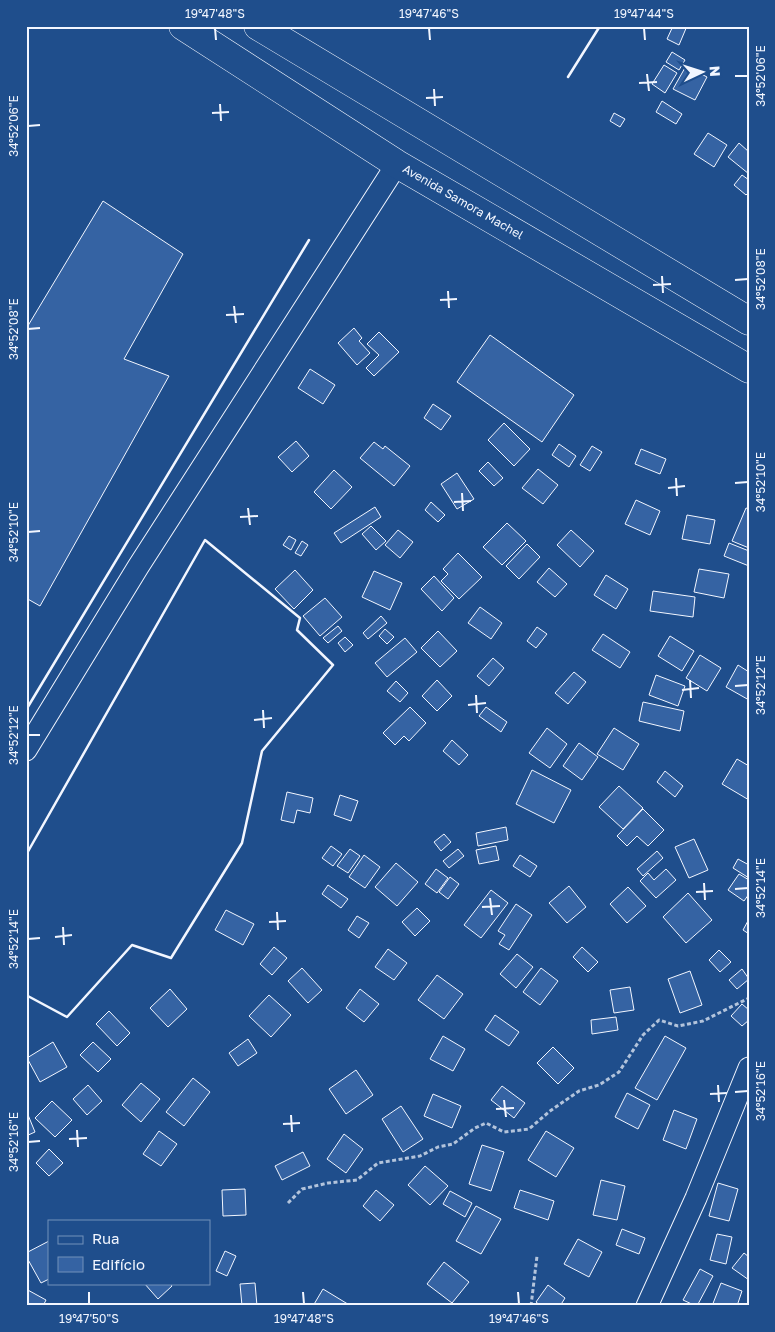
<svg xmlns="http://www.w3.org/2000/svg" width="775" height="1332" font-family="'Golos Text',sans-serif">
	<rect width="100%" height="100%" fill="#1f4e8c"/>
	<!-- building -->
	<path fill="#3563a3" stroke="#f2f6ff" d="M 673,26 L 687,26 L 679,45 L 667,39 Z
		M 672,52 L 685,60 L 679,70 L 666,62 Z
		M 664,65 L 677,73 L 665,93 L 652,84 Z
		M 686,66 L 707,77 L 695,100 L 673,89 Z
		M 662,101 L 682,114 L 676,124 L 656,112 Z
		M 614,113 L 625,119 L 620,127 L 610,121 Z
		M 708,133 L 727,145 L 714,167 L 694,154 Z
		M 739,143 L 749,152 L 749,174 L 728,157 Z
		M 742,175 L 749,180 L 749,192 L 746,195 L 734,185 Z
		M 103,201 L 183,254 L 124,359 L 169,376 L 40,606 L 26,598 L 26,329 Z
		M 354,328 L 362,338 L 359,341 L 370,353 L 357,365 L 338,343 Z
		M 379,332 L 399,352 L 374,376 L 366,368 L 379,355 L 367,344 Z
		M 490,335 L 574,395 L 542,442 L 457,382 Z
		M 310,369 L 335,385 L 323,404 L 298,388 Z
		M 433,404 L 451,416 L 441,430 L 424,418 Z
		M 504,423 L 530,449 L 514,466 L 488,440 Z
		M 296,441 L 309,456 L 292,472 L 278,457 Z
		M 374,442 L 383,449 L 385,446 L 410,466 L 394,486 L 360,458 Z
		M 559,444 L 576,456 L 569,467 L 552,455 Z
		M 592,446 L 602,452 L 590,471 L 580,465 Z
		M 641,449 L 666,459 L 660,474 L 635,464 Z
		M 488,462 L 503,478 L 494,486 L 479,471 Z
		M 538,469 L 558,485 L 543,504 L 522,488 Z
		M 334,470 L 352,487 L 331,509 L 314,492 Z
		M 457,473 L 474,499 L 457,509 L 441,484 Z
		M 636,500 L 660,511 L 650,535 L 625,524 Z
		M 431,502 L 445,515 L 438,522 L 425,510 Z
		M 375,507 L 381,517 L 341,543 L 334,533 Z
		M 746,508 L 749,509 L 749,548 L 732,541 Z
		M 687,515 L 715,520 L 710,544 L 682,539 Z
		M 507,523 L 526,541 L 502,565 L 483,547 Z
		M 371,526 L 386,541 L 376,550 L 362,534 Z
		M 398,530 L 413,542 L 400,558 L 385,545 Z
		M 571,530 L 594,551 L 580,567 L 557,545 Z
		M 289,536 L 296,540 L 291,550 L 283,545 Z
		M 302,541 L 308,545 L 301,556 L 295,553 Z
		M 729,543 L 749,551 L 749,566 L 724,556 Z
		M 527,544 L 540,557 L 519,579 L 506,566 Z
		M 458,553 L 482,577 L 459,599 L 441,581 L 448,574 L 443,569 Z
		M 549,568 L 567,584 L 555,597 L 537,582 Z
		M 699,569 L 729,574 L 724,598 L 694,592 Z
		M 295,570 L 313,590 L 294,609 L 275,589 Z
		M 374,571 L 402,583 L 390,610 L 362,597 Z
		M 606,575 L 628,589 L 616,609 L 594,595 Z
		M 434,576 L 454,598 L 442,611 L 421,589 Z
		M 653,591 L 695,597 L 693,617 L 650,611 Z
		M 325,598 L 342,617 L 320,636 L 303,616 Z
		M 480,607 L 502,623 L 491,639 L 468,623 Z
		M 381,616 L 387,623 L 368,639 L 363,633 Z
		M 338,626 L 342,631 L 328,643 L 323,638 Z
		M 537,627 L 547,634 L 536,648 L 527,641 Z
		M 385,629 L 394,637 L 387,644 L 379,636 Z
		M 438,631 L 457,651 L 440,667 L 421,648 Z
		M 603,634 L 630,652 L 620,668 L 592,650 Z
		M 670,636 L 694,651 L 682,671 L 658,656 Z
		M 345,637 L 353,645 L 345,652 L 338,643 Z
		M 405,638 L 417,652 L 387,677 L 375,663 Z
		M 700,655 L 721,668 L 707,691 L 686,678 Z
		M 493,658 L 504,668 L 489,686 L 477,676 Z
		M 738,665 L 749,672 L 749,700 L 726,687 Z
		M 574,672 L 586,682 L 568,704 L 555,693 Z
		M 656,675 L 685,686 L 678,706 L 649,695 Z
		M 437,680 L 452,696 L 437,711 L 422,696 Z
		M 396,681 L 408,693 L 400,702 L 387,691 Z
		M 643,702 L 684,711 L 680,731 L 639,721 Z
		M 410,707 L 426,723 L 409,741 L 404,736 L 395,745 L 383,733 Z
		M 486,707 L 507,722 L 501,732 L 479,716 Z
		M 547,728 L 567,744 L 550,768 L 529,753 Z
		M 614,728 L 639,744 L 623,770 L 597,754 Z
		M 452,740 L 468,755 L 459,765 L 443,751 Z
		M 579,743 L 598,757 L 582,780 L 563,766 Z
		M 737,759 L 749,766 L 749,800 L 722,784 Z
		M 532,770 L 571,790 L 554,823 L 516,804 Z
		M 665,771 L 683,786 L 675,797 L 657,782 Z
		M 619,786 L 643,808 L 623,829 L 599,807 Z
		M 287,792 L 313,798 L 310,813 L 297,810 L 294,823 L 281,820 Z
		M 340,795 L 358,801 L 351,821 L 334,815 Z
		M 643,809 L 664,830 L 648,846 L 637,836 L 627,846 L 617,836 Z
		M 506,827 L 508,840 L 478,846 L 476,833 Z
		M 444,834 L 451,842 L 441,851 L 434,842 Z
		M 694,839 L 708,870 L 689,878 L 675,847 Z
		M 331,846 L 342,854 L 333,866 L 322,858 Z
		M 496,846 L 499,860 L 479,864 L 476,850 Z
		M 350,849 L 360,856 L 348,873 L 337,866 Z
		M 458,849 L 464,856 L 449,868 L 443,861 Z
		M 657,851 L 663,858 L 643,876 L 637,869 Z
		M 364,855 L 380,867 L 365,888 L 349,877 Z
		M 520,855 L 537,866 L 530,877 L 513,866 Z
		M 738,859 L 749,865 L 749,878 L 733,868 Z
		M 396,863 L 418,882 L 397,906 L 375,887 Z
		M 436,869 L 448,878 L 437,893 L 425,884 Z
		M 666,869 L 676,880 L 656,898 L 640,881 L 648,873 L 654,880 Z
		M 739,874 L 749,880 L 749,894 L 744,901 L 728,890 Z
		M 450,877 L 459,884 L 448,899 L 439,892 Z
		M 328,885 L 348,899 L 341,908 L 322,894 Z
		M 569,886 L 586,907 L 567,923 L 549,903 Z
		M 628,887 L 646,906 L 627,923 L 610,904 Z
		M 491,890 L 508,903 L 481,938 L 464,925 Z
		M 688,893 L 712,920 L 686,943 L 663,917 Z
		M 516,904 L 532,915 L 509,950 L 499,944 L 505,935 L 498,931 Z
		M 417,908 L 430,921 L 415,936 L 402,922 Z
		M 226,910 L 254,924 L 243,945 L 215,930 Z
		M 357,916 L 369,923 L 359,938 L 348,930 Z
		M 749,919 L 749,934 L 743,930 Z
		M 274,947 L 287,958 L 272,975 L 260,964 Z
		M 582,947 L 598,962 L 588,972 L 573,957 Z
		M 388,949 L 407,963 L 394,980 L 375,967 Z
		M 719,950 L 731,962 L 720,972 L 709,960 Z
		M 517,954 L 533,967 L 516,988 L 500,974 Z
		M 302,968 L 322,990 L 308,1003 L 288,981 Z
		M 541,968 L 558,981 L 540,1005 L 523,992 Z
		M 742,969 L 749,979 L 737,989 L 729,980 Z
		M 690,971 L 702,1005 L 680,1013 L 668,979 Z
		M 437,975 L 463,994 L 444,1019 L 418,1000 Z
		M 630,987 L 634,1010 L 614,1013 L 610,990 Z
		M 170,989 L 187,1009 L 168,1027 L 150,1008 Z
		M 360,989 L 379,1004 L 364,1022 L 346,1008 Z
		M 269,995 L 291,1015 L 271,1037 L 249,1016 Z
		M 742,1004 L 749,1010 L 749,1020 L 742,1026 L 731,1016 Z
		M 109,1011 L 130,1033 L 117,1046 L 96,1024 Z
		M 495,1015 L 519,1032 L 509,1046 L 485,1030 Z
		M 616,1017 L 618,1030 L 592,1034 L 591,1020 Z
		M 443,1036 L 465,1049 L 453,1071 L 430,1059 Z
		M 665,1036 L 686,1048 L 657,1100 L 635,1088 Z
		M 248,1039 L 257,1053 L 238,1066 L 229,1053 Z
		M 53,1042 L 67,1067 L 40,1082 L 27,1058 Z
		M 93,1042 L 111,1059 L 98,1072 L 80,1055 Z
		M 553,1047 L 574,1068 L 558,1084 L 537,1063 Z
		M 356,1070 L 373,1095 L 346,1114 L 329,1089 Z
		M 193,1078 L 210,1092 L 184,1126 L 166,1112 Z
		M 141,1083 L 160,1099 L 141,1122 L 122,1105 Z
		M 88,1085 L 102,1101 L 87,1115 L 73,1099 Z
		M 502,1086 L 525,1103 L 514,1118 L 491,1100 Z
		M 627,1093 L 650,1105 L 638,1129 L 615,1117 Z
		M 433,1094 L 461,1106 L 452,1128 L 424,1116 Z
		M 52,1101 L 72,1120 L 55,1137 L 35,1118 Z
		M 401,1106 L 423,1139 L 403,1152 L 382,1119 Z
		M 26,1110 L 35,1132 L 26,1136 Z
		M 674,1110 L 697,1119 L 686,1149 L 663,1140 Z
		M 159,1131 L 177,1144 L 161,1166 L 143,1154 Z
		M 546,1131 L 574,1148 L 556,1177 L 528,1160 Z
		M 344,1134 L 363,1149 L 346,1173 L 327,1159 Z
		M 482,1145 L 504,1152 L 491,1191 L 469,1184 Z
		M 49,1149 L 63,1163 L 49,1176 L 36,1163 Z
		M 303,1152 L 310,1166 L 282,1180 L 275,1166 Z
		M 425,1166 L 448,1186 L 430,1205 L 408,1185 Z
		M 601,1180 L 625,1186 L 617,1220 L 593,1215 Z
		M 718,1183 L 738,1189 L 729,1221 L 709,1216 Z
		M 245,1189 L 246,1215 L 223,1216 L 222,1190 Z
		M 376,1190 L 394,1205 L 380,1221 L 363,1206 Z
		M 520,1190 L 554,1201 L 548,1220 L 514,1208 Z
		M 450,1191 L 472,1203 L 465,1217 L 443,1204 Z
		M 476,1206 L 501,1219 L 481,1254 L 456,1241 Z
		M 622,1229 L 645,1238 L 639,1254 L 616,1245 Z
		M 717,1234 L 732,1237 L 726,1264 L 710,1260 Z
		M 578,1239 L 602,1252 L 589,1277 L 564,1264 Z
		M 49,1241 L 49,1279 L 41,1283 L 26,1256 L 26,1253 Z
		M 225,1251 L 236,1256 L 227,1276 L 216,1271 Z
		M 744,1253 L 749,1257 L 749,1280 L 732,1268 Z
		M 444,1262 L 469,1282 L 452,1303 L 427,1284 Z
		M 700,1269 L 713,1276 L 697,1306 L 696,1306 L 683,1300 Z
		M 144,1283 L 170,1283 L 172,1286 L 158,1299 Z
		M 255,1283 L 257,1306 L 242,1306 L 240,1284 Z
		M 721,1283 L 742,1291 L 737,1306 L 712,1306 Z
		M 548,1285 L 565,1298 L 560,1306 L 541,1306 L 536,1302 Z
		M 26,1289 L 46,1300 L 43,1306 L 26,1306 Z
		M 323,1289 L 351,1306 L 313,1306 Z"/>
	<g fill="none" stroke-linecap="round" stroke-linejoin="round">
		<defs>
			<path id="street" d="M 26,750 L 138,567 L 397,164
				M 647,1306 L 696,1198 L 749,1068"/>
			<path id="highway" d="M 183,26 L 397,164 L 749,369
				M 258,26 L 749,321"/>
		</defs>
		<!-- street casing -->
		<use href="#street" stroke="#f2f6ff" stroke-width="23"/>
		<!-- highway casing -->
		<use href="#highway" stroke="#f2f6ff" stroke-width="29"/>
		<!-- path -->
		<path stroke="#b3c4dc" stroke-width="3" stroke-dasharray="4 2.5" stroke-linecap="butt" d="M 288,1203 L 302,1189 L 328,1183 L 357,1180 L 378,1163 L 420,1156 L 438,1147 L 453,1144 L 475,1128 L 486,1123 L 504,1132 L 529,1129 L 550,1111 L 579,1091 L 599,1085 L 619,1072 L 643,1035 L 659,1020 L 678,1026 L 703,1021 L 749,998
			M 531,1306 L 537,1256"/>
		<!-- street -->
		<use href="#street" stroke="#1f4e8c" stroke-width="21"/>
		<!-- highway -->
		<use href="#highway" stroke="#1f4e8c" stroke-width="28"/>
		<!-- wall -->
		<path stroke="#f2f6ff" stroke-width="2.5" d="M 568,77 L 600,26
			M 26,710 L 309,240
			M 26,855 L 205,540 L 300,618 L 297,630 L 333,665 L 262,751 L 242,843 L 171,958 L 132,945 L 67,1017 L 26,995"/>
	</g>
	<!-- ticks -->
	<path fill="none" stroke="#f2f6ff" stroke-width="2" d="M 215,28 L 216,40M 429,28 L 430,40M 644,28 L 645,40M 647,74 L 649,91M 735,76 L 748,76M 639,83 L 657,82M 434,89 L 435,106M 426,98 L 443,97M 220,104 L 221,121M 212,113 L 229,112M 28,126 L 40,125M 662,276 L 663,293M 735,280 L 748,279M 653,285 L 671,284M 448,291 L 449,308M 440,300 L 457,299M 234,306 L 236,323M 226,315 L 244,314M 28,329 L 40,328M 676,478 L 677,496M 735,483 L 748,482M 668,488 L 685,486M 462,493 L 463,511M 454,502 L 471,501M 248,508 L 250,525M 240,517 L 258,516M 28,532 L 40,531M 690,680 L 691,698M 735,686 L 748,685M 682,690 L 699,688M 476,695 L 477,713M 468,705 L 486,703M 263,710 L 264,728M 254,720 L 272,718M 28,735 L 40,735M 704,883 L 705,900M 735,889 L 748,888M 696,892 L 713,891M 490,898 L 492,915M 482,907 L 500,906M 277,912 L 278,930M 269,922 L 286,921M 63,927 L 64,945M 55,937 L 72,935M 28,939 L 40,938M 718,1085 L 719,1102M 735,1092 L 748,1091M 710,1094 L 727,1093M 504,1100 L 506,1117M 496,1109 L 514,1108M 291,1115 L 292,1132M 283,1124 L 300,1123M 77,1130 L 78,1147M 69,1139 L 87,1138M 28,1142 L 40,1141M 89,1292 L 89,1304M 303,1292 L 304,1304M 518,1292 L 519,1304"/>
	<g text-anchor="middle" stroke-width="4" stroke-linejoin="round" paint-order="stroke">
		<!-- street labels -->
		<g font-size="12" fill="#f2f6ff" stroke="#1f4e8c">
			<text transform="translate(463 202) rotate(30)" y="4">Avenida Samora Machel</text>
		</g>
	</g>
	<!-- border -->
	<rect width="775" height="1332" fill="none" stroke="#1f4e8c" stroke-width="55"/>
	<!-- legend -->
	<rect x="48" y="1220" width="162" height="65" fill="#1f4e8c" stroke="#7391ba"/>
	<rect x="58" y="1236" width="25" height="8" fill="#1f4e8c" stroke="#7391ba"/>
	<text x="92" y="1244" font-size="15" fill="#f2f6ff">Rua</text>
	<rect x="58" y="1257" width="25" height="15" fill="#3563a3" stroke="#7391ba"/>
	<text x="92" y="1270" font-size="15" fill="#f2f6ff">Edifício</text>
	<!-- north arrow -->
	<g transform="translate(702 72) rotate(86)" stroke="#1f4e8c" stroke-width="4" paint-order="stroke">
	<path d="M0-4L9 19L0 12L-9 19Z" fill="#f2f6ff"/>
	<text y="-8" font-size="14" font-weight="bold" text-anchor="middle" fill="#f2f6ff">N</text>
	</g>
	<rect x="28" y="28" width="720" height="1276" fill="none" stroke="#f2f6ff" stroke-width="2"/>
	<g font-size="12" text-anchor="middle" fill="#f2f6ff">
		<text x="215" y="18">19°47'48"S</text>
		<text x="429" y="18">19°47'46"S</text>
		<text x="644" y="18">19°47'44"S</text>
		<text transform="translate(761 76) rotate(-90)" y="4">34°52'06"E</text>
		<text transform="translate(14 126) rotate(-90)" y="4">34°52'06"E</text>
		<text transform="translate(761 279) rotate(-90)" y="4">34°52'08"E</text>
		<text transform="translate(14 329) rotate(-90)" y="4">34°52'08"E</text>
		<text transform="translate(761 482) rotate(-90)" y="4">34°52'10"E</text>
		<text transform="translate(14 532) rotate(-90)" y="4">34°52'10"E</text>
		<text transform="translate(761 685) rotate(-90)" y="4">34°52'12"E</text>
		<text transform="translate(14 735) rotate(-90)" y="4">34°52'12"E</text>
		<text transform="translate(761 888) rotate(-90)" y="4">34°52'14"E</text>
		<text transform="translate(14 939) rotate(-90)" y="4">34°52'14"E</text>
		<text transform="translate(761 1091) rotate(-90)" y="4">34°52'16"E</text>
		<text transform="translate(14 1142) rotate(-90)" y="4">34°52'16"E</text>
		<text x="89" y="1323">19°47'50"S</text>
		<text x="304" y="1323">19°47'48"S</text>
		<text x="519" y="1323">19°47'46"S</text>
	</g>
</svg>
